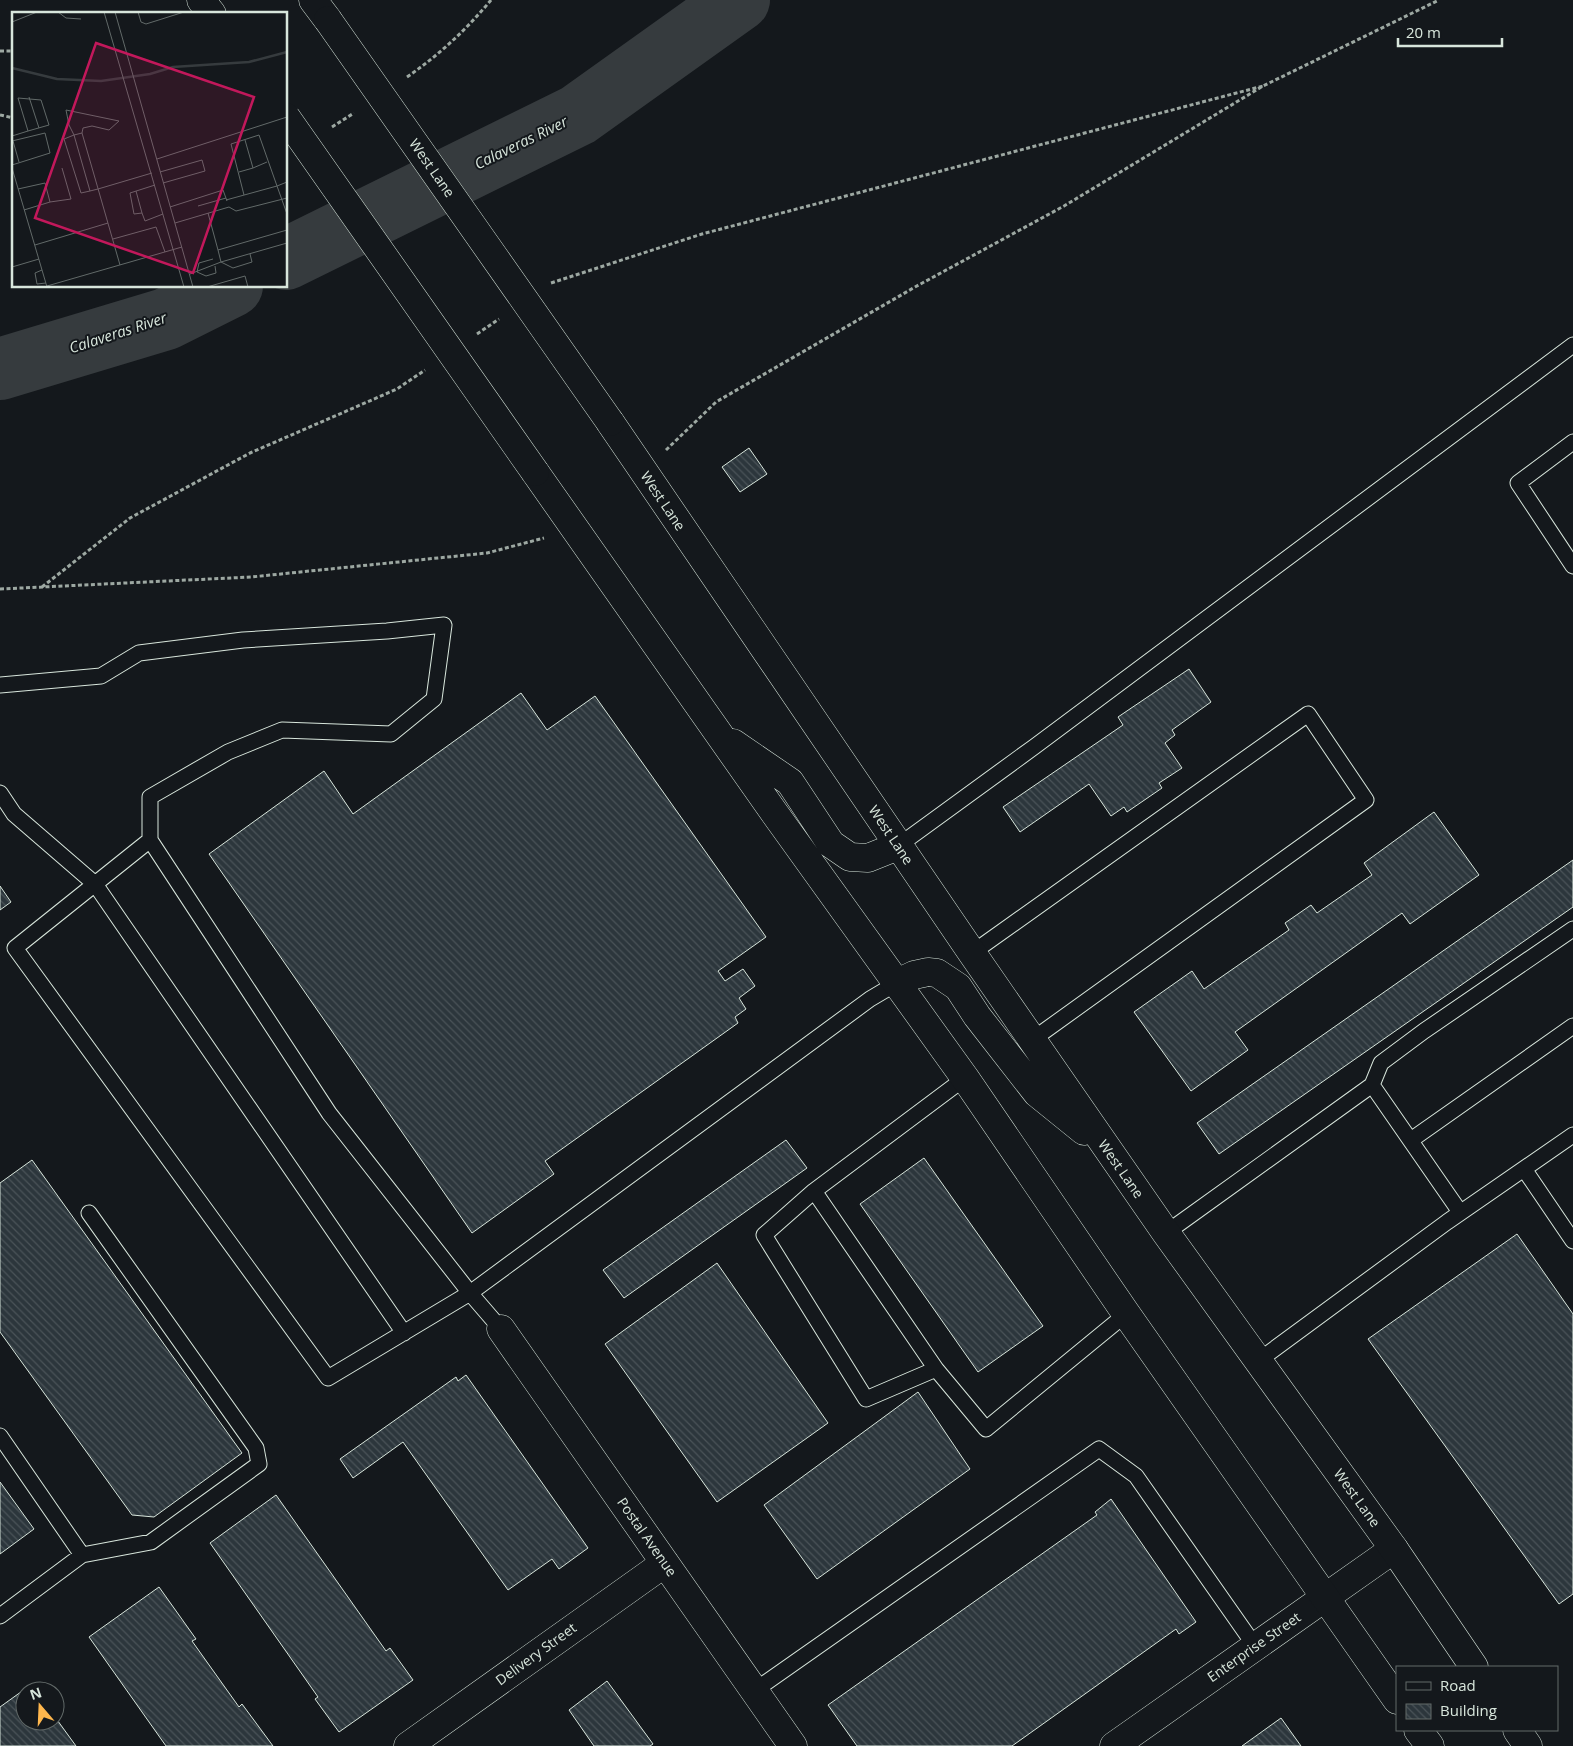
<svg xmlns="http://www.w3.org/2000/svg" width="1573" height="1746" font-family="'Open Sans',sans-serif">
	<defs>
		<pattern id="building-back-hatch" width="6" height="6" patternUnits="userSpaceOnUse" patternTransform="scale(1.25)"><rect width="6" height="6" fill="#2c363c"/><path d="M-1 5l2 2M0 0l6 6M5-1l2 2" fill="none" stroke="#4a5358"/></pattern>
	</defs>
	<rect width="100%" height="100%" fill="#14181c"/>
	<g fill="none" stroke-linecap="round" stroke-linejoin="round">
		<!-- river -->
		<path stroke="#363b3e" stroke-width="62" d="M 286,259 L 578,115 L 739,0
			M 0,369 L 166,319 L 232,286"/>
	</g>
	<!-- building -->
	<path fill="url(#building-back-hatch)" stroke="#d8e6dc" d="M 749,448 L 767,474 L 740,492 L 722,467 Z
		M 1189,669 L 1211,702 L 1172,730 L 1175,735 L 1165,743 L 1182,768 L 1159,783 L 1162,788 L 1127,812 L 1124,807 L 1111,816 L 1089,784 L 1020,832 L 1003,807 L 1123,725 L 1118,717 Z
		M 521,693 L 547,730 L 595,696 L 766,937 L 718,971 L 725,981 L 743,969 L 755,986 L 739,998 L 746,1009 L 735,1017 L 738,1023 L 545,1161 L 554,1174 L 472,1233 L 209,854 L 324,771 L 353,814 Z
		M 1434,812 L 1479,875 L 1410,924 L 1402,913 L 1235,1032 L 1248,1050 L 1191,1091 L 1134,1012 L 1192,971 L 1204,989 L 1289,930 L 1285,923 L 1311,905 L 1317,913 L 1372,875 L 1364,863 Z
		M 1573,860 L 1573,907 L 1219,1154 L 1197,1123 Z
		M 0,886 L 11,902 L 0,910 Z
		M 786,1140 L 807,1168 L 624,1298 L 603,1270 Z
		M 924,1158 L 1043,1326 L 978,1372 L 860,1204 Z
		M 32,1160 L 242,1453 L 154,1517 L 132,1515 L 0,1332 L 0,1183 Z
		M 1517,1234 L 1573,1314 L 1573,1594 L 1559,1604 L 1368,1339 Z
		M 717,1263 L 828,1423 L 717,1502 L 605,1344 Z
		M 466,1375 L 588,1548 L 559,1569 L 552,1559 L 508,1590 L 403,1442 L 353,1478 L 340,1459 L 456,1377 L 458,1381 Z
		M 918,1392 L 970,1469 L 817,1579 L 764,1505 Z
		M 0,1482 L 34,1529 L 0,1554 Z
		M 276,1495 L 386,1651 L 390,1648 L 413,1680 L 339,1732 L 315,1699 L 318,1697 L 210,1543 Z
		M 1111,1499 L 1196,1622 L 1179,1634 L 1176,1629 L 1012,1746 L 857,1746 L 828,1705 L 1097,1515 L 1095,1512 Z
		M 159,1587 L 196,1639 L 192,1641 L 239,1707 L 242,1704 L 273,1746 L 166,1746 L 89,1637 Z
		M 607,1681 L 653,1744 L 650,1746 L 594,1746 L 569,1710 Z
		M 32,1684 L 37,1691 L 25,1691 L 25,1721 L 55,1721 L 55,1717 L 76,1746 L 0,1746 L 0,1707 Z
		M 1281,1718 L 1301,1746 L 1242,1746 Z"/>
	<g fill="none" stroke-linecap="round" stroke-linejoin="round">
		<defs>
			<path id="service" d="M 1573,442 L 1518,483 L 1573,566
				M 0,685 L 101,676 L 139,653 L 243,640 L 387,631 L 444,625 L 434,699 L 391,734 L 282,730 L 228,752 L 150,797 L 150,840 L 329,1113 L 470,1293 L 501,1329
				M 0,793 L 14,814 L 95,884 L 404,1333
				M 150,840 L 15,948 L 328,1378 L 470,1293 L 870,999 L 897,983
				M 898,846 L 1034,747 L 1573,345
				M 972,953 L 1308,714 L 1366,800 L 1032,1040
				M 965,1078 L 814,1191 L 764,1235 L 866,1399 L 936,1369 L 986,1429 L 1120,1319 L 1125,1312
				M 1372,1085 L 1460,1212
				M 1411,1140 L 1573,1026
				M 1524,1169 L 1573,1241
				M 814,1191 L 936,1369
				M 1166,1233 L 1372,1085 L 1381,1063 L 1424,1031 L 1573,929
				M 1258,1361 L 1447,1222 L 1573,1135
				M 0,1436 L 82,1555 L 0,1616
				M 82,1555 L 151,1542 L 259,1464 L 256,1448 L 89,1213
				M 754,1691 L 1099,1449 L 1136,1476 L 1255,1646"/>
			<path id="minor" d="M 501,1329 L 793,1746
				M 408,1746 L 665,1563
				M 1114,1746 L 1394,1549"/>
			<path id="secondary" d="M 610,422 L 972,953 L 1166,1233 L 1394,1549 L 1474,1667
				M 535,472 L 773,811 L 965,1078 L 1125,1312 L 1397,1700
				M 733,743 L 790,782 L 831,844 L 850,857 L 868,858 L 898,846
				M 897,983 L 914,975 L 928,972 L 937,973 L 958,987 L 977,1016 L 1037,1093 L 1084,1131
				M 1418,1730 L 1430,1746
				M 1517,1730 L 1528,1746"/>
			<path id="primary" d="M 201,0 L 212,14
				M 313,0 L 328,20"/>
		</defs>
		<!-- service casing -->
		<use href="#service" stroke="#d8e6dc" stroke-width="17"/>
		<!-- minor casing -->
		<use href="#minor" stroke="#d8e6dc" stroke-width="29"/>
		<!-- secondary casing -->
		<use href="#secondary" stroke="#d8e6dc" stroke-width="29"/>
		<!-- primary casing -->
		<use href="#primary" stroke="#d8e6dc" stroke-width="29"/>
		<!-- path -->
		<path stroke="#9da8a2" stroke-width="3" stroke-dasharray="4 2.5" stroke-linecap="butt" d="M 0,51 L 14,51
			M 407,77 C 439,55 466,30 491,0
			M 0,115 L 14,118
			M 332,127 L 354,113
			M 551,283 L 702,234 L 1263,86
			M 477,334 L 499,319
			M 666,450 L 716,402 L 915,287 L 1064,206 L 1263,86 L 1439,0
			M 42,587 L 130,518 L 250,453 L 397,389 L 425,370
			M 0,589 L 251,577 L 487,553 L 544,538"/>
		<!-- service -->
		<use href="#service" stroke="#14181c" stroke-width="15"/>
		<!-- minor -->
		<use href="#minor" stroke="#14181c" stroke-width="28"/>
		<!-- secondary -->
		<use href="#secondary" stroke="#14181c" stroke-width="28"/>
		<!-- primary -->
		<use href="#primary" stroke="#14181c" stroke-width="28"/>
		<defs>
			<path id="primary-bridge" d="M 328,20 L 610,422
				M 286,117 L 535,472"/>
		</defs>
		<!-- primary-bridge casing -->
		<use href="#primary-bridge" stroke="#d8e6dc" stroke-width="29" stroke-linecap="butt"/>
		<!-- primary-bridge -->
		<use href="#primary-bridge" stroke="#14181c" stroke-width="28"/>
	</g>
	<g text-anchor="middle" stroke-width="4" stroke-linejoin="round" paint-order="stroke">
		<!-- street labels -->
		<g font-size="14" fill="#d8e6dc" stroke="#14181c">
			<text transform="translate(432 168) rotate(55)" y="5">West Lane</text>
			<text transform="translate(663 501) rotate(56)" y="5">West Lane</text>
			<text transform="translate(891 835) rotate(56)" y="5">West Lane</text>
			<text transform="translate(1121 1169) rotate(55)" y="5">West Lane</text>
			<text transform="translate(1357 1498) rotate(54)" y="5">West Lane</text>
			<text transform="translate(647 1537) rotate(55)" y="5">Postal Avenue</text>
			<text transform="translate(1254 1647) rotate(-35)" y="5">Enterprise Street</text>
			<text transform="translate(536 1654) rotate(-36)" y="5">Delivery Street</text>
		</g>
		<!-- water labels -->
		<g font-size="15" font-style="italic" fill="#d8e6dc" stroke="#14181c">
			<text transform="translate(521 143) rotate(-26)" y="5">Calaveras River</text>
			<text transform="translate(118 333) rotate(-18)" y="5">Calaveras River</text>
		</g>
	</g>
	<!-- overview -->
	<g transform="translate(12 12)">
		<rect width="275" height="275" fill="#14181c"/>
		<path fill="none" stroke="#363b3e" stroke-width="2.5" d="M 0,56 L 45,67 L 89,69 L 138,62 L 161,55 L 237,50 L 275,40"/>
		<path fill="none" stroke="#626a69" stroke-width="1" d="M 46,0 L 54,6 L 69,7M 92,0 L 172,275M 103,0 L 181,275M 126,0 L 129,10 L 134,12 L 172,0M 0,10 L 25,0M 17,85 L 27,116M 70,121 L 108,253M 0,124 L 16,119 L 37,113 L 29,88 L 6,86 L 16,119M 0,129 L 33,121 L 38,141 L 0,153M 1,129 L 7,150M 145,147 L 275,105M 0,156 L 35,275M 241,156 L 255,150M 148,160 L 190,148 L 193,159 L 151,171M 227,160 L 241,156 L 233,128M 143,173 L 118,181 L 122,202 L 130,201 L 133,209 L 151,202M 6,177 L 33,171 L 38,190 L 12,198M 78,179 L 62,123 L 57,113 L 54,98 L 107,109 L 97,118 L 80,114 L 71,116 L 70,121 L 62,123 L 52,127 L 69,181 L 78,179 L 86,177 L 140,161M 124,179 L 130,201M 232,183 L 219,132 L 247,123 L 265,174 L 275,170M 214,188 L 265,174 L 275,202M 38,190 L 59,187 L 50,156M 186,194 L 214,186M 158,195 L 211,178 L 215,189M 196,201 L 206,238 L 275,218M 163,211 L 217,195 L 224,199 L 275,186M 101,227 L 144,215 L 153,240M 23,233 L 96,211M 206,238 L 209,250 L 275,231M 201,247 L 187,251 L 185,260 L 194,264 L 204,261 L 203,254M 0,255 L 27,247M 30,258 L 23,261 L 25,272 L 34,271M 178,262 L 209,250 L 221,256 L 240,250 L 238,242M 35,274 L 170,235M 195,275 L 233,264 L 236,275"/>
		<path fill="#c2185b" fill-opacity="0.15" stroke="#c2185b" stroke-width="2.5" d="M 84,31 L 242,85 L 181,261 L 23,206 Z"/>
		<rect width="275" height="275" fill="none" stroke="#d8e6dc" stroke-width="2.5"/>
	</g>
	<!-- legend -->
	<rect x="1396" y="1666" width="162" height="65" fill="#14181c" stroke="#626a69"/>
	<rect x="1406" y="1682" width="25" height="8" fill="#14181c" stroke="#626a69"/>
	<text x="1440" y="1691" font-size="15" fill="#d8e6dc">Road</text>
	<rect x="1406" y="1704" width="25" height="15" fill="url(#building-back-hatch)" stroke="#626a69"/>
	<text x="1440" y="1716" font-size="15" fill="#d8e6dc">Building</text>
	<!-- north arrow -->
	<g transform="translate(40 1706) rotate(341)"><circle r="24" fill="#14181c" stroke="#626a69"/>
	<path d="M0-4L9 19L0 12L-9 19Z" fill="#ffb74d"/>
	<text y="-8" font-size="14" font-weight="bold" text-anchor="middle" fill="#d8e6dc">N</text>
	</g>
	<!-- scale -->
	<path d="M1398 38v8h104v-8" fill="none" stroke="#d8e6dc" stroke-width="2.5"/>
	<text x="1406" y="38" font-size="15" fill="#d8e6dc" stroke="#14181c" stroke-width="4" paint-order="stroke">20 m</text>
</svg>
